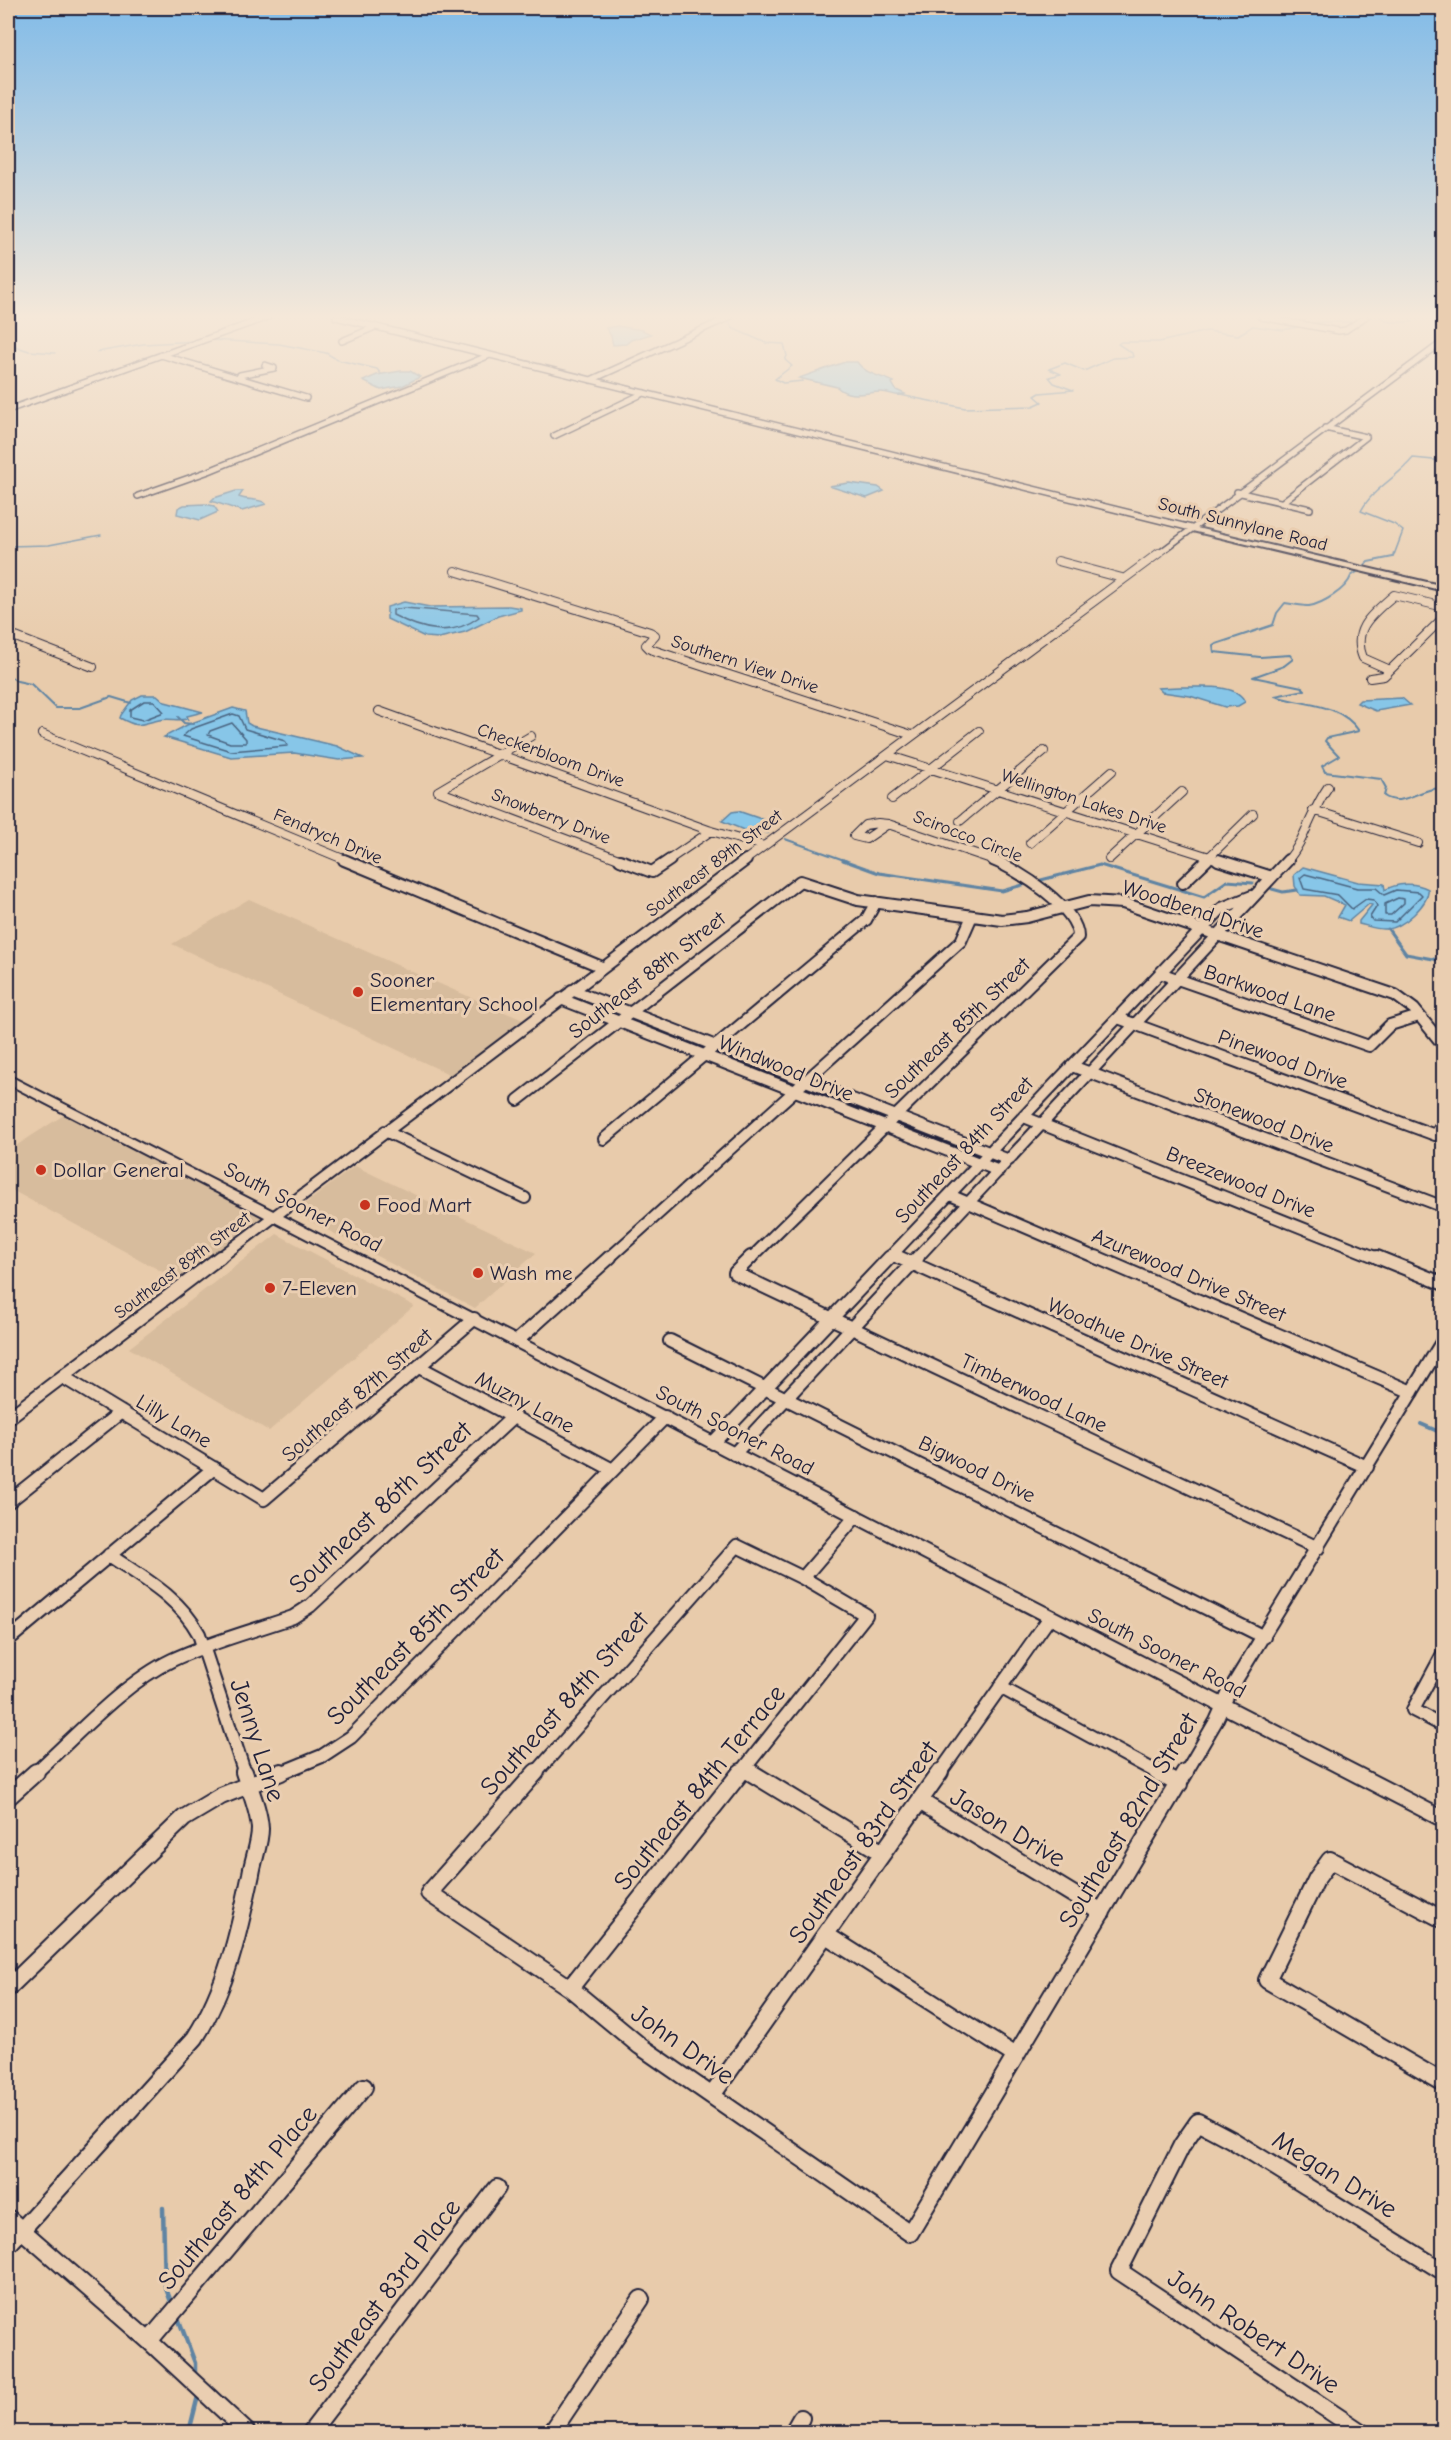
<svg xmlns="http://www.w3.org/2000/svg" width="1451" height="2440" font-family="'Comic Neue',sans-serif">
	<rect width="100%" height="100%" fill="#e8cbab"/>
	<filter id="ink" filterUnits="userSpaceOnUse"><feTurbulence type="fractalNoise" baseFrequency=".0167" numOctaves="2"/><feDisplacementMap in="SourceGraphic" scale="12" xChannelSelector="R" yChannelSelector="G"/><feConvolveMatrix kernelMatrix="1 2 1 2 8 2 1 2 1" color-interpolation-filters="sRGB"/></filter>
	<g filter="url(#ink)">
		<!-- built -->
		<path fill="#d7bc9d" d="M 249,899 L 417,974 L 523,1020 L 453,1076 L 172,944 Z
			M 70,1111 L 274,1216 L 185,1284 L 8,1188 L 8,1151 Z
			M 355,1166 L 536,1253 L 475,1308 L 299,1215 L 305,1204 Z
			M 277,1234 L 414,1306 L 269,1431 L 129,1348 Z"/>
		<!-- water -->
		<path fill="#87c6e8" stroke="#5f84a3" stroke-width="1.5" d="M 617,326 L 642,330 L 651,334 L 631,340 L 626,344 L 613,345 L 611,336 L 606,328 Z
			M 845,362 L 857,362 C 866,375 882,376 894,382 L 892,383 L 896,390 L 905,394 C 896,398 891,392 881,392 C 867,392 849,399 837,387 L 799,378 Z
			M 401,371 L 410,371 L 420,377 L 402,386 L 381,390 L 363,381 L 377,375 Z
			M 849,483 L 878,487 L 884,491 L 867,498 L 829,486 Z
			M 236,491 L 243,491 L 239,497 C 247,501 261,498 266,504 L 242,511 L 211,501 L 214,498 Z
			M 205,504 L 214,506 L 218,512 L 200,520 L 177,514 L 178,508 L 184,505 Z
			M 404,602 L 430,607 L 509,606 L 521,608 L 521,610 L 498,616 L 465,632 L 439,638 L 425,637 L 387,619 L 387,607 Z
			M 1180,687 C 1198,688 1237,682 1245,702 L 1238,706 L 1225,707 L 1190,696 L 1162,692 L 1158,688 Z
			M 142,695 L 157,695 L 165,702 L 203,712 L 187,716 L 188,719 C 178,721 169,718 159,720 C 139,724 140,729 120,718 L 121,715 L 132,700 Z
			M 1402,698 L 1410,705 L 1376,711 L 1357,703 L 1360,700 Z
			M 233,708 L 245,711 L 247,723 L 252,726 L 337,746 L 363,758 L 339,760 L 294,753 L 231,757 L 164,737 L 189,724 Z
			M 738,811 L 767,821 L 768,822 L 751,833 L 722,821 L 732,812 Z
			M 1303,867 L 1358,882 L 1384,884 L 1385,890 C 1396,883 1416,882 1428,889 C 1430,903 1402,929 1387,929 C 1378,930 1368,926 1359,924 L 1359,921 L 1372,905 L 1369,904 L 1349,921 L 1338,917 L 1345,905 L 1324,896 L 1300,895 L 1295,886 L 1294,875 Z"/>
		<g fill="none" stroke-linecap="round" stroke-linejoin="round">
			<!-- shore -->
			<path stroke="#4a6480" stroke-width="1.5" d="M 404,608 L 477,614 L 479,617 C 451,638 422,630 393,615 L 393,610 Z
				M 144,701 L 154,701 L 164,712 L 143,720 L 130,717 L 130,710 Z
				M 233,714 L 239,716 L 245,729 L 285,741 L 287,746 L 231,751 L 183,736 L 191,729 Z
				M 232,723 L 246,739 L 246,743 L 230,743 L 208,735 L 210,731 Z
				M 1305,874 L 1357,888 L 1376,888 L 1384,895 L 1396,890 L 1419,892 L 1422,895 L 1395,922 L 1373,921 L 1370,917 L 1377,906 L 1374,900 L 1366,899 L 1352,909 L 1338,895 L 1304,889 L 1300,878 Z
				M 1398,898 L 1404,899 L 1404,903 L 1391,915 L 1385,915 L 1385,904 Z"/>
			<!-- stream-far4 -->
			<path stroke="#5f84a3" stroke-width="1.5" d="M 704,317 L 730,323 L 732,328 L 766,343 L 784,344 L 787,356 L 785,360 L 792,366 L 775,379 L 783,383 L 803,381
				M 1380,317 L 1391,322 L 1413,322
				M 1363,321 L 1371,317
				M 210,340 L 279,344 L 326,353 L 338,360 L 377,369 L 381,374
				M 8,344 L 29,351 L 55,353
				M 97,352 L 143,344 L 198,341
				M 900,395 L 965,408 L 1033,406 L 1042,402 L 1035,396 L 1040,393 L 1073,390 L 1054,383 L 1049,377 L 1061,374 L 1049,369 L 1065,363 L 1084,371 L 1113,358 L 1133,357 L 1132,353 L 1118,344 L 1121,342 L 1159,342 L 1207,331 L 1238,335 L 1253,326 L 1283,330 L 1321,322 L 1356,322
				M 8,546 L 49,545 L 101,535
				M 1394,555 L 1403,531 L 1394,524 L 1361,511 C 1373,488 1397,478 1413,458 L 1444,461"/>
			<!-- stream-far3 -->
			<path stroke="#5f84a3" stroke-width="2" d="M 1364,566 L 1368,562 L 1393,557 L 1394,553
				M 1357,572 L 1351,576 C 1347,589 1322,604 1309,606 C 1301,606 1293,604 1285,603 L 1277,613 L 1273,625 L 1216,644 L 1213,646 L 1214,652 L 1260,657 L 1290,655 L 1293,659 L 1284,666 L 1253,677 L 1302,687 L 1305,690 L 1275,696 C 1305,706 1339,702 1359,731 L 1327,738 L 1325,741 L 1339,756 L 1322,766 L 1325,772 L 1381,779 L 1386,788 L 1384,796 C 1404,809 1422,785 1444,789
				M 8,675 L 17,681 L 31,684 L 56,708 L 80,708 L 111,697 L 131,703
				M 178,717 L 184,723 L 193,724
				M 758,830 L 768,833
				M 785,839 L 847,861"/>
			<!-- stream-far2 -->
			<path stroke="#5f84a3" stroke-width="3" d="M 843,860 L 879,873 L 1002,891 L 1026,884
				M 1041,880 L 1100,865 L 1204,897 L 1227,881 L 1253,883
				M 1272,889 L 1283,892 L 1297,890
				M 1388,929 L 1406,954 L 1444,961"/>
			<!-- stream-far1 -->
			<path stroke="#5f84a3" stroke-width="4" d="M 1421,1424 L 1444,1434"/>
			<!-- stream -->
			<path stroke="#5f84a3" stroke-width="4.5" d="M 163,2208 L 165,2286 L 173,2307
				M 177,2315 L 195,2363 L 195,2374
				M 189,2432 L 198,2396"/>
			<defs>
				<path id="minor-far4" d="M 336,317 L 1191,528
					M 1261,317 L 1339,331 L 1346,330 L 1365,317
					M 342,341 L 375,327
					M 161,355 L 306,398
					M 240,375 L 274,368 L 265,365
					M 591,380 L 730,317
					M 8,410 L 268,317
					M 1325,428 L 1366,437
					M 554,436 L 644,393
					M 1237,492 L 1310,509
					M 138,496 L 209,471 L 490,355
					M 1281,503 L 1366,437
					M 1157,555 L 1444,341"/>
				<path id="minor-far3" d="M 1058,561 L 1122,578
					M 455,571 L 650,632 L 655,635 L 646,645 L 650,649 L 912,735
					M 8,634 L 93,667
					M 1390,670 L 1363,658 C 1351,628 1373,614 1394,595 L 1444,607
					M 1370,678 L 1384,676 L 1444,617
					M 379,711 L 711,831 L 764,846
					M 42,734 L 348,861
					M 887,755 L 1222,861
					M 438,791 L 624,861
					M 438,791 L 531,736
					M 892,799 L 979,731
					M 1313,810 L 1418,843
					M 960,821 L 1044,751
					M 878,823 L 888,824 L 866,839 L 854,836 L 865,825 Z
					M 888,824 L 997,861
					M 1030,843 L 1112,771
					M 1109,859 L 1182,792
					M 667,861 L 711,831
					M 744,861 L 1159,553
					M 1205,861 L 1253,814
					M 1287,861 C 1305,841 1311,811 1328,787"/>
				<path id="minor-far2" d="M 344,860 L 602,967
					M 620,860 L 652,872 L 670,860
					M 1218,860 L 1272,877
					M 1183,883 L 1207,860
					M 1160,973 L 1369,1046 L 1390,1025 L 1419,1016
					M 572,990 L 1009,1160
					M 561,999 L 999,1171
					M 1118,1018 L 1435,1135 L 1444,1122
					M 1072,1066 L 1444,1207
					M 518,1100 L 800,881 L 858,900 L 1002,920 L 1027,917 L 1089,901 L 1123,903 L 1395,995 L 1414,1009 L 1444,1046
					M 1024,1117 L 1380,1259
					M 385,1131 L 525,1198
					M 604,1139 L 866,920 L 876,902
					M 950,1195 L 1099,1259
					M 893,1255 L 901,1259
					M 218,1259 L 746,860
					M 608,1259 L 961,941 L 972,916
					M 750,1259 L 1078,937 C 1078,908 1018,870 993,860
					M 888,1259 L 1222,908 L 1252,896
					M 916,1259 L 1288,860"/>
				<path id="minor-far1" d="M 751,1257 L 735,1273 L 1318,1548
					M 898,1257 L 1367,1467
					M 1096,1257 L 1412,1392
					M 1377,1257 L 1444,1284
					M 517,1341 L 610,1257
					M 670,1341 L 1264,1637
					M 419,1367 L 613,1470
					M 63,1377 L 264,1499 L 474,1319
					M 8,1418 L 220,1257
					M 713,1443 L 890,1257
					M 734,1454 L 918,1257
					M 8,1502 L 121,1412
					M 109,1555 C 143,1578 179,1597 199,1634 L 245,1774
					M 803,1578 L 856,1516
					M 8,1640 L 214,1468
					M 1444,1652 L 1413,1710 L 1444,1726
					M 1000,1687 L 1160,1774
					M 745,1769 L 753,1774
					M 34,1774 C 75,1737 122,1684 172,1660 C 210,1642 253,1631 293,1617 L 310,1606 L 512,1418
					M 278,1774 L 322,1756 L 351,1737 L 665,1417
					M 535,1774 L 737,1546 L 803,1578 L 866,1615 L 740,1774
					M 939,1774 L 1050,1617
					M 1185,1774 L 1216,1721 L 1230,1690 L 1444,1339"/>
				<path id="minor" d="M 536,1772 L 429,1893 L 570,1988
					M 750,1772 L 883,1853
					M 1157,1772 L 1179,1784
					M 8,1797 L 36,1772
					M 921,1802 L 1102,1912
					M 1444,1920 L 1330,1860 L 1317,1878 L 1267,1980 L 1444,2083
					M 826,1935 L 1016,2056
					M 8,1988 L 184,1818 L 221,1796 L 281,1772
					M 570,1988 L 640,2046 L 910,2233 L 1185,1772
					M 570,1988 L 741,1772
					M 713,2094 L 940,1772
					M 8,2218 L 149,2341 L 247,2432
					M 8,2245 L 195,2038 C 227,1988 239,1931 251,1874 C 253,1860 260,1843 260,1829 C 259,1810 250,1790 244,1772
					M 149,2341 L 364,2087
					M 311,2432 L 497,2188
					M 552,2432 L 641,2299
					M 793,2432 L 801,2418
					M 1361,2432 L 1119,2271 L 1182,2145 L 1198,2122 L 1232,2140 L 1444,2272"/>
				<path id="major" d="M 1188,526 L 1444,586 L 1444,591 L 1188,530 Z
					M 8,1075 L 1444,1811 L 1444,1828 L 8,1084 Z"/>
			</defs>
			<!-- minor-far4 casing -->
			<use href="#minor-far4" stroke="#22223b" stroke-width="8"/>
			<!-- minor-far3 casing -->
			<use href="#minor-far3" stroke="#22223b" stroke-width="10"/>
			<!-- minor-far2 casing -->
			<use href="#minor-far2" stroke="#22223b" stroke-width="14"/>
			<!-- minor-far1 casing -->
			<use href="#minor-far1" stroke="#22223b" stroke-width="16"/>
			<!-- minor casing -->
			<use href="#minor" stroke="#22223b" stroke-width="20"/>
			<!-- major casing -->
			<use href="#major" stroke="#22223b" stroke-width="4"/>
			<!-- minor-far4 -->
			<use href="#minor-far4" stroke="#eaceb1" stroke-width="5"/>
			<!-- minor-far3 -->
			<use href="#minor-far3" stroke="#eaceb1" stroke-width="8"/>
			<!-- minor-far2 -->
			<use href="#minor-far2" stroke="#eaceb1" stroke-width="10"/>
			<!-- minor-far1 -->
			<use href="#minor-far1" stroke="#eaceb1" stroke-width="12"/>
			<!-- minor -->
			<use href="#minor" stroke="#eaceb1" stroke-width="16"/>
			<!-- major -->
			<use href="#major" fill="#eaceb1" fill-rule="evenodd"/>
		</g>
	</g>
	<!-- sky -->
	<linearGradient id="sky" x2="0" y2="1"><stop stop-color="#81bbe8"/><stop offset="0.48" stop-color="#f5e8d9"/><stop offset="1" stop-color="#f5e8d9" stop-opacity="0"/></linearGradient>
	<rect width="1451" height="659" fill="url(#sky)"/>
	<!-- markers -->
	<g fill="#c8321e" stroke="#eaceb1" stroke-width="2">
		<circle cx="358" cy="992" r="6"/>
		<circle cx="41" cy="1170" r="6"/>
		<circle cx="365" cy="1205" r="6"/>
		<circle cx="478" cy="1273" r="6"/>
		<circle cx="270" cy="1288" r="6"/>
	</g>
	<g text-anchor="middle" stroke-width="6" stroke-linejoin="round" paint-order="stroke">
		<!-- far-street labels -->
		<g font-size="18" fill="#22223b" stroke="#eaceb1">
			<text transform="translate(1243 524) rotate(14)" y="6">South Sunnylane Road</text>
			<text transform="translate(745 664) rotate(18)" y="6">Southern View Drive</text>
			<text transform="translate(551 755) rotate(20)" y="6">Checkerbloom Drive</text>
			<text transform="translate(1084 801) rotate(18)" y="6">Wellington Lakes Drive</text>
			<text transform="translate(551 816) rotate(21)" y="6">Snowberry Drive</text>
			<text transform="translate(328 836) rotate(23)" y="6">Fendrych Drive</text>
			<text transform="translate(968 836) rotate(21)" y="6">Scirocco Circle</text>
			<text transform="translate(714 863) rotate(-37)" y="6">Southeast 89th Street</text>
			<text transform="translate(182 1265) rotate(-37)" y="6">Southeast 89th Street</text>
		</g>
		<!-- street labels -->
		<g font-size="21" fill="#22223b" stroke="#eaceb1">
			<text transform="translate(1193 909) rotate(18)" y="7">Woodbend Drive</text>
			<text transform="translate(647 975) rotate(-38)" y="7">Southeast 88th Street</text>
			<text transform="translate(1270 993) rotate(19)" y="7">Barkwood Lane</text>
			<text transform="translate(957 1028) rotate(-44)" y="7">Southeast 85th Street</text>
			<text transform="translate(1283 1059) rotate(20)" y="7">Pinewood Drive</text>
			<text transform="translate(786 1068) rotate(22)" y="7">Windwood Drive</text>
			<text transform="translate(1264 1120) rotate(21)" y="7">Stonewood Drive</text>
			<text transform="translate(964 1150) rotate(-47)" y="7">Southeast 84th Street</text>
			<text transform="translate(1241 1182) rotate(22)" y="7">Breezewood Drive</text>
			<text transform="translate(303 1207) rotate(27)" y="7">South Sooner Road</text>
			<text transform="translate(1189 1275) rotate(23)" y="7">Azurewood Drive Street</text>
			<text transform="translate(1138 1343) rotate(24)" y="7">Woodhue Drive Street</text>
			<text transform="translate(1034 1393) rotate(25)" y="7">Timberwood Lane</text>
			<text transform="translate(357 1395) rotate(-41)" y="7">Southeast 87th Street</text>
			<text transform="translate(525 1402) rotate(28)" y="7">Muzny Lane</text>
			<text transform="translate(174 1421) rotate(31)" y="7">Lilly Lane</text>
			<text transform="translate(735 1430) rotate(27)" y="7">South Sooner Road</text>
			<text transform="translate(977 1469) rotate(26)" y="7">Bigwood Drive</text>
			<text transform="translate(1167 1653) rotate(27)" y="7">South Sooner Road</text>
		</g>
		<!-- poi labels -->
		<g font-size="21" fill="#22223b" stroke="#eaceb1" text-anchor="start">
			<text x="370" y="987">Sooner<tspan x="370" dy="24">Elementary School</tspan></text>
			<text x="53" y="1177">Dollar General</text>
			<text x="377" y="1212">Food Mart</text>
			<text x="490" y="1280">Wash me</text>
			<text x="282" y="1295">7-Eleven</text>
		</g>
		<!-- near-street labels -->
		<g font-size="26" fill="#22223b" stroke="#eaceb1">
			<text transform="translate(380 1507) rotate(-43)" y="9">Southeast 86th Street</text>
			<text transform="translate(415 1636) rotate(-45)" y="9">Southeast 85th Street</text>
			<text transform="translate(564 1703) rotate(-48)" y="9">Southeast 84th Street</text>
			<text transform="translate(258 1740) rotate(72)" y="9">Jenny Lane</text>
			<text transform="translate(699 1787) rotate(-51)" y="9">Southeast 84th Terrace</text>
			<text transform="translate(1128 1820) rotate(-59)" y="9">Southeast 82nd Street</text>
			<text transform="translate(1008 1827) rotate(31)" y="9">Jason Drive</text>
			<text transform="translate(863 1842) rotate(-55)" y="9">Southeast 83rd Street</text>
			<text transform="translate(683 2044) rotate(35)" y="9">John Drive</text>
			<text transform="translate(1335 2174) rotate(32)" y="9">Megan Drive</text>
			<text transform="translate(237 2197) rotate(-50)" y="9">Southeast 84th Place</text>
			<text transform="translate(384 2295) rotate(-53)" y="9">Southeast 83rd Place</text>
			<text transform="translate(1254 2331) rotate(34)" y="9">John Robert Drive</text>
		</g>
	</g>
	<!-- margin -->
	<rect width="1451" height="2440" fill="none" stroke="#eaceb1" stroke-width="30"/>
	<rect x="15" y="15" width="1421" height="2410" fill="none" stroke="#22223b" stroke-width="2" filter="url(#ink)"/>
</svg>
